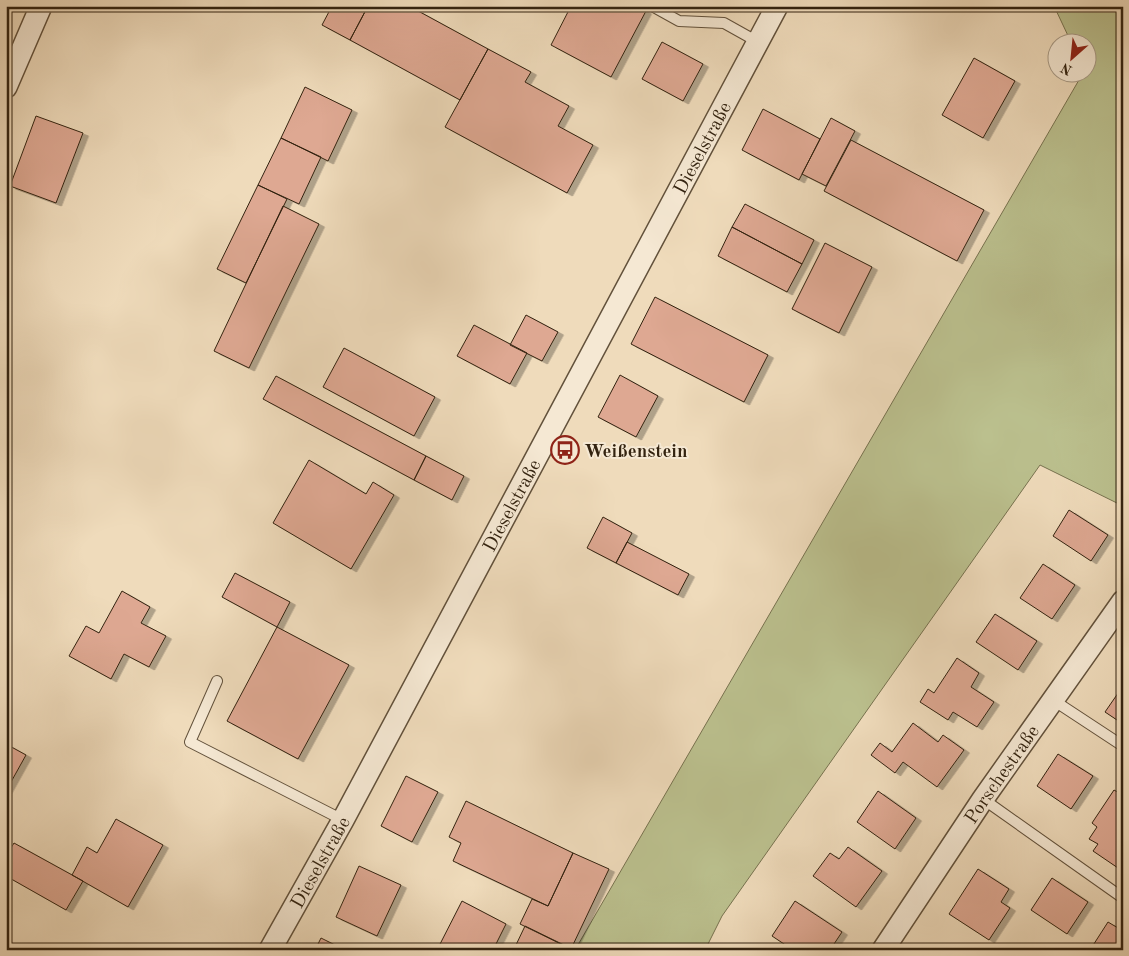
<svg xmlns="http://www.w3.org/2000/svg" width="1129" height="956" font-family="'Old Standard TT',serif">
	<defs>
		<filter id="shadow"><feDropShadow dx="5.5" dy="3" stdDeviation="0" flood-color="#0004"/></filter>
	</defs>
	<rect width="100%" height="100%" fill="#efdbbb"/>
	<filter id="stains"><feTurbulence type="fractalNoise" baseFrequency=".004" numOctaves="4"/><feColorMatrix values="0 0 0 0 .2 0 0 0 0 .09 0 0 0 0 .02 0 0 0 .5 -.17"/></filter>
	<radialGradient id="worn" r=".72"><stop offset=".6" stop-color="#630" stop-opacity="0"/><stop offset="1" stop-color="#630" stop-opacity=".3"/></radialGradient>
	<!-- green -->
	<path fill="#bbc08e" stroke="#77724f" d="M 1054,6 L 1123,6 L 1123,506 L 1040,465 L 722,916 L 705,950 L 575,950 L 1083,73 L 1086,72 L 1086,42 L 1071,42 Z"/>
	<!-- building -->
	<path fill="#dea892" stroke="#332310" filter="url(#shadow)" d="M 332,6 L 368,6 L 350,40 L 322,25 Z
		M 368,6 L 409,6 L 488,49 L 460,100 L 350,40 Z
		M 571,6 L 636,6 L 646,11 L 611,77 L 551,45 Z
		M 662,42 L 703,64 L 683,101 L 642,79 Z
		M 488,49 L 531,72 L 525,82 L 569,106 L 558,126 L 593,145 L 567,193 L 445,127 Z
		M 974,58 L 1015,81 L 983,138 L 942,115 Z
		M 305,87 L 352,110 L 328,161 L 281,138 Z
		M 763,109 L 820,139 L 799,180 L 742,150 Z
		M 36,116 L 83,133 L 56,203 L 10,186 Z
		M 831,118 L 855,131 L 826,186 L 802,174 Z
		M 281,138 L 321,157 L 299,204 L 258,185 Z
		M 851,140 L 984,210 L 957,261 L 824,191 Z
		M 258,185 L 287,199 L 246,283 L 217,269 Z
		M 745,204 L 814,240 L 802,264 L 732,227 Z
		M 283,206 L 319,224 L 249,368 L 214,351 Z
		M 732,227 L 802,264 L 787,292 L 718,256 Z
		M 825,243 L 872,267 L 839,333 L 792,309 Z
		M 655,297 L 768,355 L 744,402 L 631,344 Z
		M 526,315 L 558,332 L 542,361 L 510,345 Z
		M 474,325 L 527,353 L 510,384 L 457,356 Z
		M 344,348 L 435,397 L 414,436 L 323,387 Z
		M 620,375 L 658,396 L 636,437 L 598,417 Z
		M 276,376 L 426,456 L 414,480 L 263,399 Z
		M 426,456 L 464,476 L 452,500 L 414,480 Z
		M 309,460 L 366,494 L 373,482 L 394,495 L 351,569 L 273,523 Z
		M 1069,510 L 1108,535 L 1091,561 L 1053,536 Z
		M 603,517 L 632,533 L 616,563 L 587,548 Z
		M 627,542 L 689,574 L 678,595 L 616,563 Z
		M 1043,564 L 1075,585 L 1052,619 L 1020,598 Z
		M 235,573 L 290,602 L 277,627 L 222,597 Z
		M 122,591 L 150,607 L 141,623 L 166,636 L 149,667 L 124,654 L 111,679 L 69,656 L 86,626 L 99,633 Z
		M 995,614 L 1037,641 L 1018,670 L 976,642 Z
		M 277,627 L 349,665 L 298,759 L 227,721 Z
		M 957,658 L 979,673 L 971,687 L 994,702 L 977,727 L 953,712 L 948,720 L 920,702 L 928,689 L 934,693 Z
		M 1123,686 L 1123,724 L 1105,712 Z
		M 913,723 L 938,742 L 943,735 L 964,750 L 937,787 L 903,762 L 895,773 L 871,755 L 880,743 L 892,752 Z
		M 6,744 L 26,755 L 6,791 Z
		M 1058,754 L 1093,776 L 1071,809 L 1037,786 Z
		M 406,776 L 438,792 L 412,842 L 381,826 Z
		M 1114,790 L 1123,795 L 1123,862 L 1118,868 L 1093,851 L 1098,844 L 1089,839 L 1097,827 L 1092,823 Z
		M 878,791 L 916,818 L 895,849 L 857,822 Z
		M 466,801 L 573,853 L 548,906 L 453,861 L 461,843 L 449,837 Z
		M 116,819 L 163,845 L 128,907 L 72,875 L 87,847 L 97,853 Z
		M 14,843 L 83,881 L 66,910 L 6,876 L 6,856 Z
		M 848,847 L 882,871 L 856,907 L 813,876 L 830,853 L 839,859 Z
		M 573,853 L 609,869 L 571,949 L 520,924 L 532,899 L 548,906 Z
		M 359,866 L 401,885 L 377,936 L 336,917 Z
		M 978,869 L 1009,889 L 1001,902 L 1010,908 L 989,940 L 949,914 Z
		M 1052,878 L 1088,902 L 1067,934 L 1031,910 Z
		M 462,901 L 506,924 L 493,950 L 437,950 Z
		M 795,901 L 842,932 L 830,950 L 793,950 L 772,936 Z
		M 1108,922 L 1123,931 L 1123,950 L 1090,950 Z
		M 525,926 L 566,946 L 565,950 L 520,950 L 515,947 Z
		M 321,938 L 345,950 L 315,950 Z"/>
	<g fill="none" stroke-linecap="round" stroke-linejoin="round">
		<defs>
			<path id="service" d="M 652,6 L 679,21 L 724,23 L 758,42
				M 217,681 L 190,742 L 343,820
				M 1053,700 L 1123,746
				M 983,799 L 1123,898"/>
			<g id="minor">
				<path d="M 6,87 L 41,6"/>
				<path id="s1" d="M 270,950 L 343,820 L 777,6"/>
				<path id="s2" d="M 883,950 L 983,799 L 1123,601"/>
			</g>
		</defs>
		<!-- service casing -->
		<use href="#service" stroke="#62513b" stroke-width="12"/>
		<!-- minor casing -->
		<use href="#minor" stroke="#62513b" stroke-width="24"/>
		<!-- service -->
		<use href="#service" stroke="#f5e8d3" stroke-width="10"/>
		<!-- minor -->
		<use href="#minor" stroke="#f5e8d3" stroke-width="21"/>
	</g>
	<!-- icons -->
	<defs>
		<symbol id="bus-ring" viewBox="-11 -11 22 22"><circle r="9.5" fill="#f5e8d3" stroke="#8f2418" stroke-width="1.5"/><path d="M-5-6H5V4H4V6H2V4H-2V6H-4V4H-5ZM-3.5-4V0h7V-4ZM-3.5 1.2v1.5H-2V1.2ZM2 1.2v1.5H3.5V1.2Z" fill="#8f2418"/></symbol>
	</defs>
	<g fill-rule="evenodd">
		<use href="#bus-ring" x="549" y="434" width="32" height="32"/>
	</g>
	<g text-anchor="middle" stroke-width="4" stroke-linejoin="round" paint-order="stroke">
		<!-- street labels -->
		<g font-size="19" fill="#332310" stroke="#f5e8d3">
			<text dy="7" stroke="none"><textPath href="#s1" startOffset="911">Dieselstraße</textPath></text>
			<text dy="7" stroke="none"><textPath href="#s1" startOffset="506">Dieselstraße</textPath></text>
			<text dy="7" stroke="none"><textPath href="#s2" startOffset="212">Porschestraße</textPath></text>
			<text dy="7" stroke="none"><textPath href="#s1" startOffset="101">Dieselstraße</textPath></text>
		</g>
		<!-- poi labels -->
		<g font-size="19" font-weight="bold" fill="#332310" stroke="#f5e8d3" text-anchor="start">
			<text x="584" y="457">Weißenstein</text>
		</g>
	</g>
	<!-- margin -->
	<rect width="1129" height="956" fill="none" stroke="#efdbbb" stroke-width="25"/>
	<rect x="8" y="8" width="1114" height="941" fill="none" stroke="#332310" stroke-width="2.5"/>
	<rect x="12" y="12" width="1104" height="931" fill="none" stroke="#332310"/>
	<!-- north arrow -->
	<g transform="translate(1072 58) rotate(207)"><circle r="24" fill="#f5e8d3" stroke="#a79985"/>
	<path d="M0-4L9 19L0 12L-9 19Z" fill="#8f2418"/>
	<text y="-8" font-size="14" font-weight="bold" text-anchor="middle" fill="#332310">N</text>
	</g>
	<rect width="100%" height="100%" filter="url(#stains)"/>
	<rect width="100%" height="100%" fill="url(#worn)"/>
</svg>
